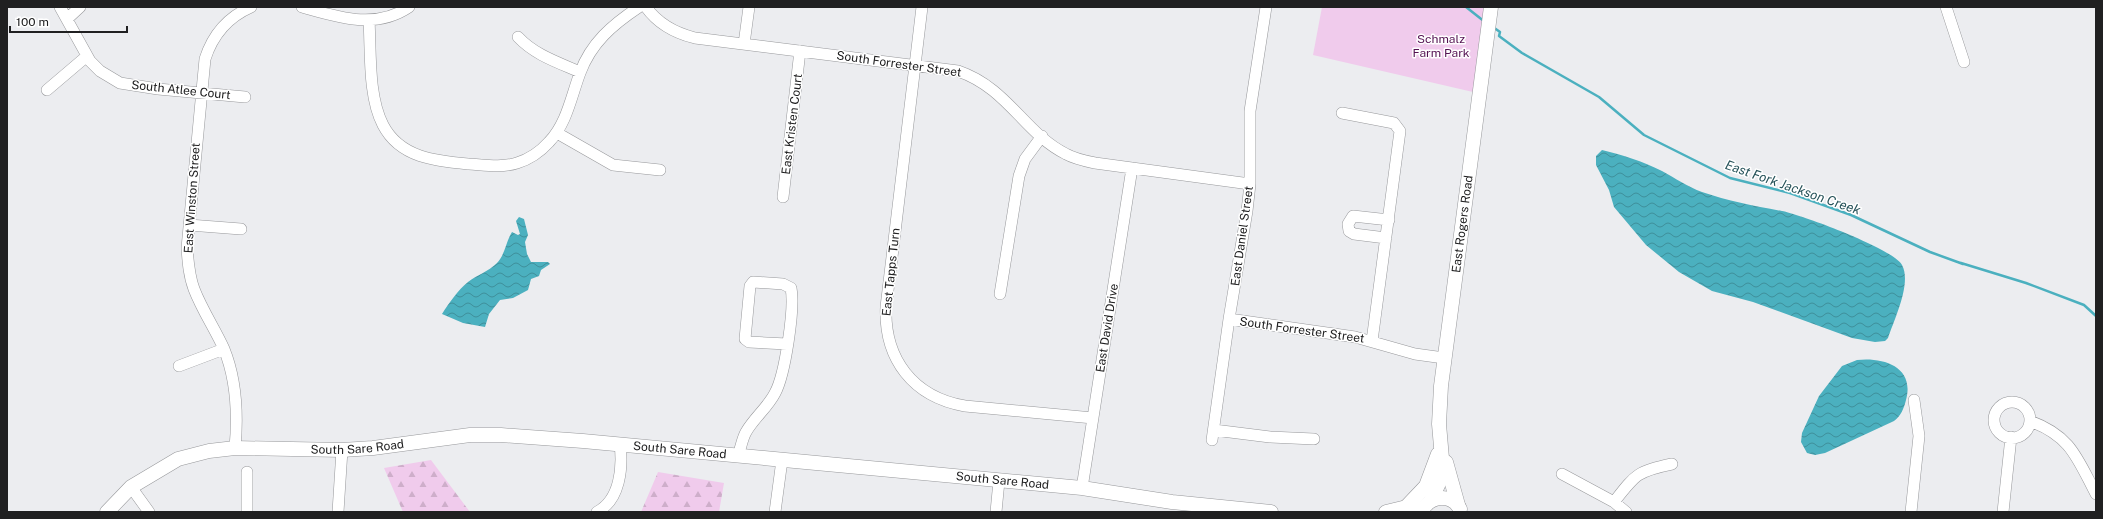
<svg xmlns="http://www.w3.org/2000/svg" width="2103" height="519" font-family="'Public Sans',sans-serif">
	<defs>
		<pattern id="forest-firs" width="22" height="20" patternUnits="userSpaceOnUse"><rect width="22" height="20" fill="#f0cbec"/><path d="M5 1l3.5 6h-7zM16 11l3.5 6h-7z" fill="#ceaeca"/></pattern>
		<pattern id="water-waves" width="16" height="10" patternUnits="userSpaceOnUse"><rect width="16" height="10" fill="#4bb0bf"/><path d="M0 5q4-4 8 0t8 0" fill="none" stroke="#3e8f9b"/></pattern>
	</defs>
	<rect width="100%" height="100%" fill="#ecedf0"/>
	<!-- forest -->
	<path fill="url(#forest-firs)" d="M 431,460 L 470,512 L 403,512 L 384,468 Z
		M 658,472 L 724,483 L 719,512 L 641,512 Z"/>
	<!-- green -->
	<path fill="#f0cbec" d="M 1322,7 L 1486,7 L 1473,92 L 1313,55 Z"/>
	<!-- water -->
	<path fill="url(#water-waves)" d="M 1602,150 C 1623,155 1642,161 1662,171 C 1675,178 1688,187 1702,192 C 1728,201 1755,206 1782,211 C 1802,215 1894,249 1902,265 C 1912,283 1894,320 1888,338 L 1885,341 L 1875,342 L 1852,338 L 1753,302 L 1712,291 L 1679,272 L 1646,245 L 1614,207 L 1609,190 L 1596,165 L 1596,156 Z
		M 519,217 L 524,219 L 528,235 L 525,242 L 527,254 L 531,262 L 548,262 L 550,264 L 541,270 L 539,276 L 531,279 L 528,290 L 513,298 L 500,300 L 489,314 L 485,327 L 463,323 L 442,314 C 449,303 458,290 468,282 C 477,275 488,272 497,263 C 505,255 506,241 512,232 L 518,235 L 520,234 L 516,221 Z
		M 1857,360 C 1884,357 1915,367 1906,400 C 1904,408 1901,416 1894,421 L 1825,453 L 1815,455 L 1807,453 L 1801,442 L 1802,433 L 1819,396 L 1842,366 Z"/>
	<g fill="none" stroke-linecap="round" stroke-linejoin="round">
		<!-- stream -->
		<path stroke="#4bb0bf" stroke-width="2.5" d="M 1466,7 L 1485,22
			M 1493,27 L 1500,32 L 1499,36 L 1522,53 L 1599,97 L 1644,135 L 1730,178 L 1790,193 L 1851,215 L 1930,252 L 1963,264
			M 1961,263 L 2026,283 L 2084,305 L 2096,316"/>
		<defs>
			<path id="minor" d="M 60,7 L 90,61 L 100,71 L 120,83 L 158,89 L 245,97
				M 302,7 C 338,17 375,30 409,7
				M 646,7 C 658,24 675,33 695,38 L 958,71 C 1008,88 1024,133 1066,154 C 1075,159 1085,161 1095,163 L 1250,184
				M 922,7 L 886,307 C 884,359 913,397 965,406 L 1093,418
				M 1946,7 L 1964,62
				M 67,19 L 80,7
				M 369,20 C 371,53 368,96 383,125 C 400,158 436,161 469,164 C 485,165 501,168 517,163 C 530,159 540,152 549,142 C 567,123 571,97 580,73 C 591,43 612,25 639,7
				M 518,37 C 535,55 557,62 580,72
				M 744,44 L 749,7
				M 47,90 L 87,56
				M 1342,113 L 1394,123 L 1400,131 L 1372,341
				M 557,133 L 613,165 L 660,170
				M 783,197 L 800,51
				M 189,225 L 241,229
				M 1386,238 L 1354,234 L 1349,231 L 1348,224 L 1353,216 L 1389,220
				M 1000,294 L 1019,176 L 1025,159 L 1042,136
				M 1229,319 L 1355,337 L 1415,354 L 1444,358
				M 179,366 L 224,349
				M1994 420a18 18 0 1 1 36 0a18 18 0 1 1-36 0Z
				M 2030,421 C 2071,436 2077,458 2096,494
				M 1214,430 L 1270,437 L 1314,439
				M 1212,440 L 1229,319 L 1247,211 L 1250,184 L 1250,111 L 1266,7
				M 235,448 C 238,415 237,381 224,349 C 215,329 202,310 194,289 C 189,276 188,262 187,248 L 205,59 C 213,34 228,17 251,7
				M 738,455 C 741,448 742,439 746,432 C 754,418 768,407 775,393 C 785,375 795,308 791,288 L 783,284 L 753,282 L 750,286 L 745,339 L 749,342 L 787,344
				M 247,472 L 247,512
				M 1562,474 L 1614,502 L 1626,512
				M 131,487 L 149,512
				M 1082,488 L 1132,168
				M 1614,502 C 1635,475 1637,471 1672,464
				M 338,512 L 342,450
				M 597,512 C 620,500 623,468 620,444
				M 775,512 L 782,460
				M 996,512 L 999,481
				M 1911,512 L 1919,436 L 1914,400
				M 2003,512 L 2011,437"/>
			<g id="major">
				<path d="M 1446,462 L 1458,505"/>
				<path id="s1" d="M 1431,500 L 1440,481 L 1443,470 L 1439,424 L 1441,386 L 1491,7"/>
				<path d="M 1407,506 L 1426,486 L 1438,454"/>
				<path id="s2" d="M 107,512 L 131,487 L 178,459 L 209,451 L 235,448 L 342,450 L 373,448 L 470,435 L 501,435 L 583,441 L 1082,488 L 1172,502 L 1271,512"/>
				<path d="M 1386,512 L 1415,505"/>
				<path d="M 1421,512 C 1429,496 1451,492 1460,509"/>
			</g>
		</defs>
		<!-- minor casing -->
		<use href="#minor" stroke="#97989b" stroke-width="12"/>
		<!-- major casing -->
		<use href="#major" stroke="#97989b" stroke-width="15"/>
		<!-- minor -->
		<use href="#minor" stroke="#fff" stroke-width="11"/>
		<!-- major -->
		<use href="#major" stroke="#fff" stroke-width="14"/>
	</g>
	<g text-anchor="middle" stroke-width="3" stroke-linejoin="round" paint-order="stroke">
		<!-- park labels -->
		<g font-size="12" fill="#541252" stroke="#fff">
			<text x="1441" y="43">Schmalz<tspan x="1441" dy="14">Farm Park</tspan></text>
		</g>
		<!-- street labels -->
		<g font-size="12" fill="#202021" stroke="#fff">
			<text transform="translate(899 64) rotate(8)" y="4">South Forrester Street</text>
			<text transform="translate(181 90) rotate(6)" y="4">South Atlee Court</text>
			<text transform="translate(792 124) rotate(-83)" y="4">East Kristen Court</text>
			<text transform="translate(192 198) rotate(-86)" y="4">East Winston Street</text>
			<text dy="4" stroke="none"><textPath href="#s1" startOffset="280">East Rogers Road</textPath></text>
			<text transform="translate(1242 236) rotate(-82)" y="4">East Daniel Street</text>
			<text transform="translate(891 272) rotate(-84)" y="4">East Tapps Turn</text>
			<text transform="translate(1107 328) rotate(-81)" y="4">East David Drive</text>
			<text transform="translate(1302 330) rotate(8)" y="4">South Forrester Street</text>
			<text dy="4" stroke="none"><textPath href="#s2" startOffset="270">South Sare Road</textPath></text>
			<text dy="4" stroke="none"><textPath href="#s2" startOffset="594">South Sare Road</textPath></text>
			<text dy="4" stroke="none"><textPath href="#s2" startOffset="918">South Sare Road</textPath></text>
		</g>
		<!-- water labels -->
		<g font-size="13" font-style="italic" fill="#27535a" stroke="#fff">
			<text transform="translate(1793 187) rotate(19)" y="5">East Fork Jackson Creek</text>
		</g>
	</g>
	<!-- border -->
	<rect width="2103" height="519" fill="none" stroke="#202021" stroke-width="16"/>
	<!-- scale -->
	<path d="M10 26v6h117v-6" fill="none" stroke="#202021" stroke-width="2"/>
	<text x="16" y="26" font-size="12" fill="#202021" stroke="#ffffff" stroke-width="3" paint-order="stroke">100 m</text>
</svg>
